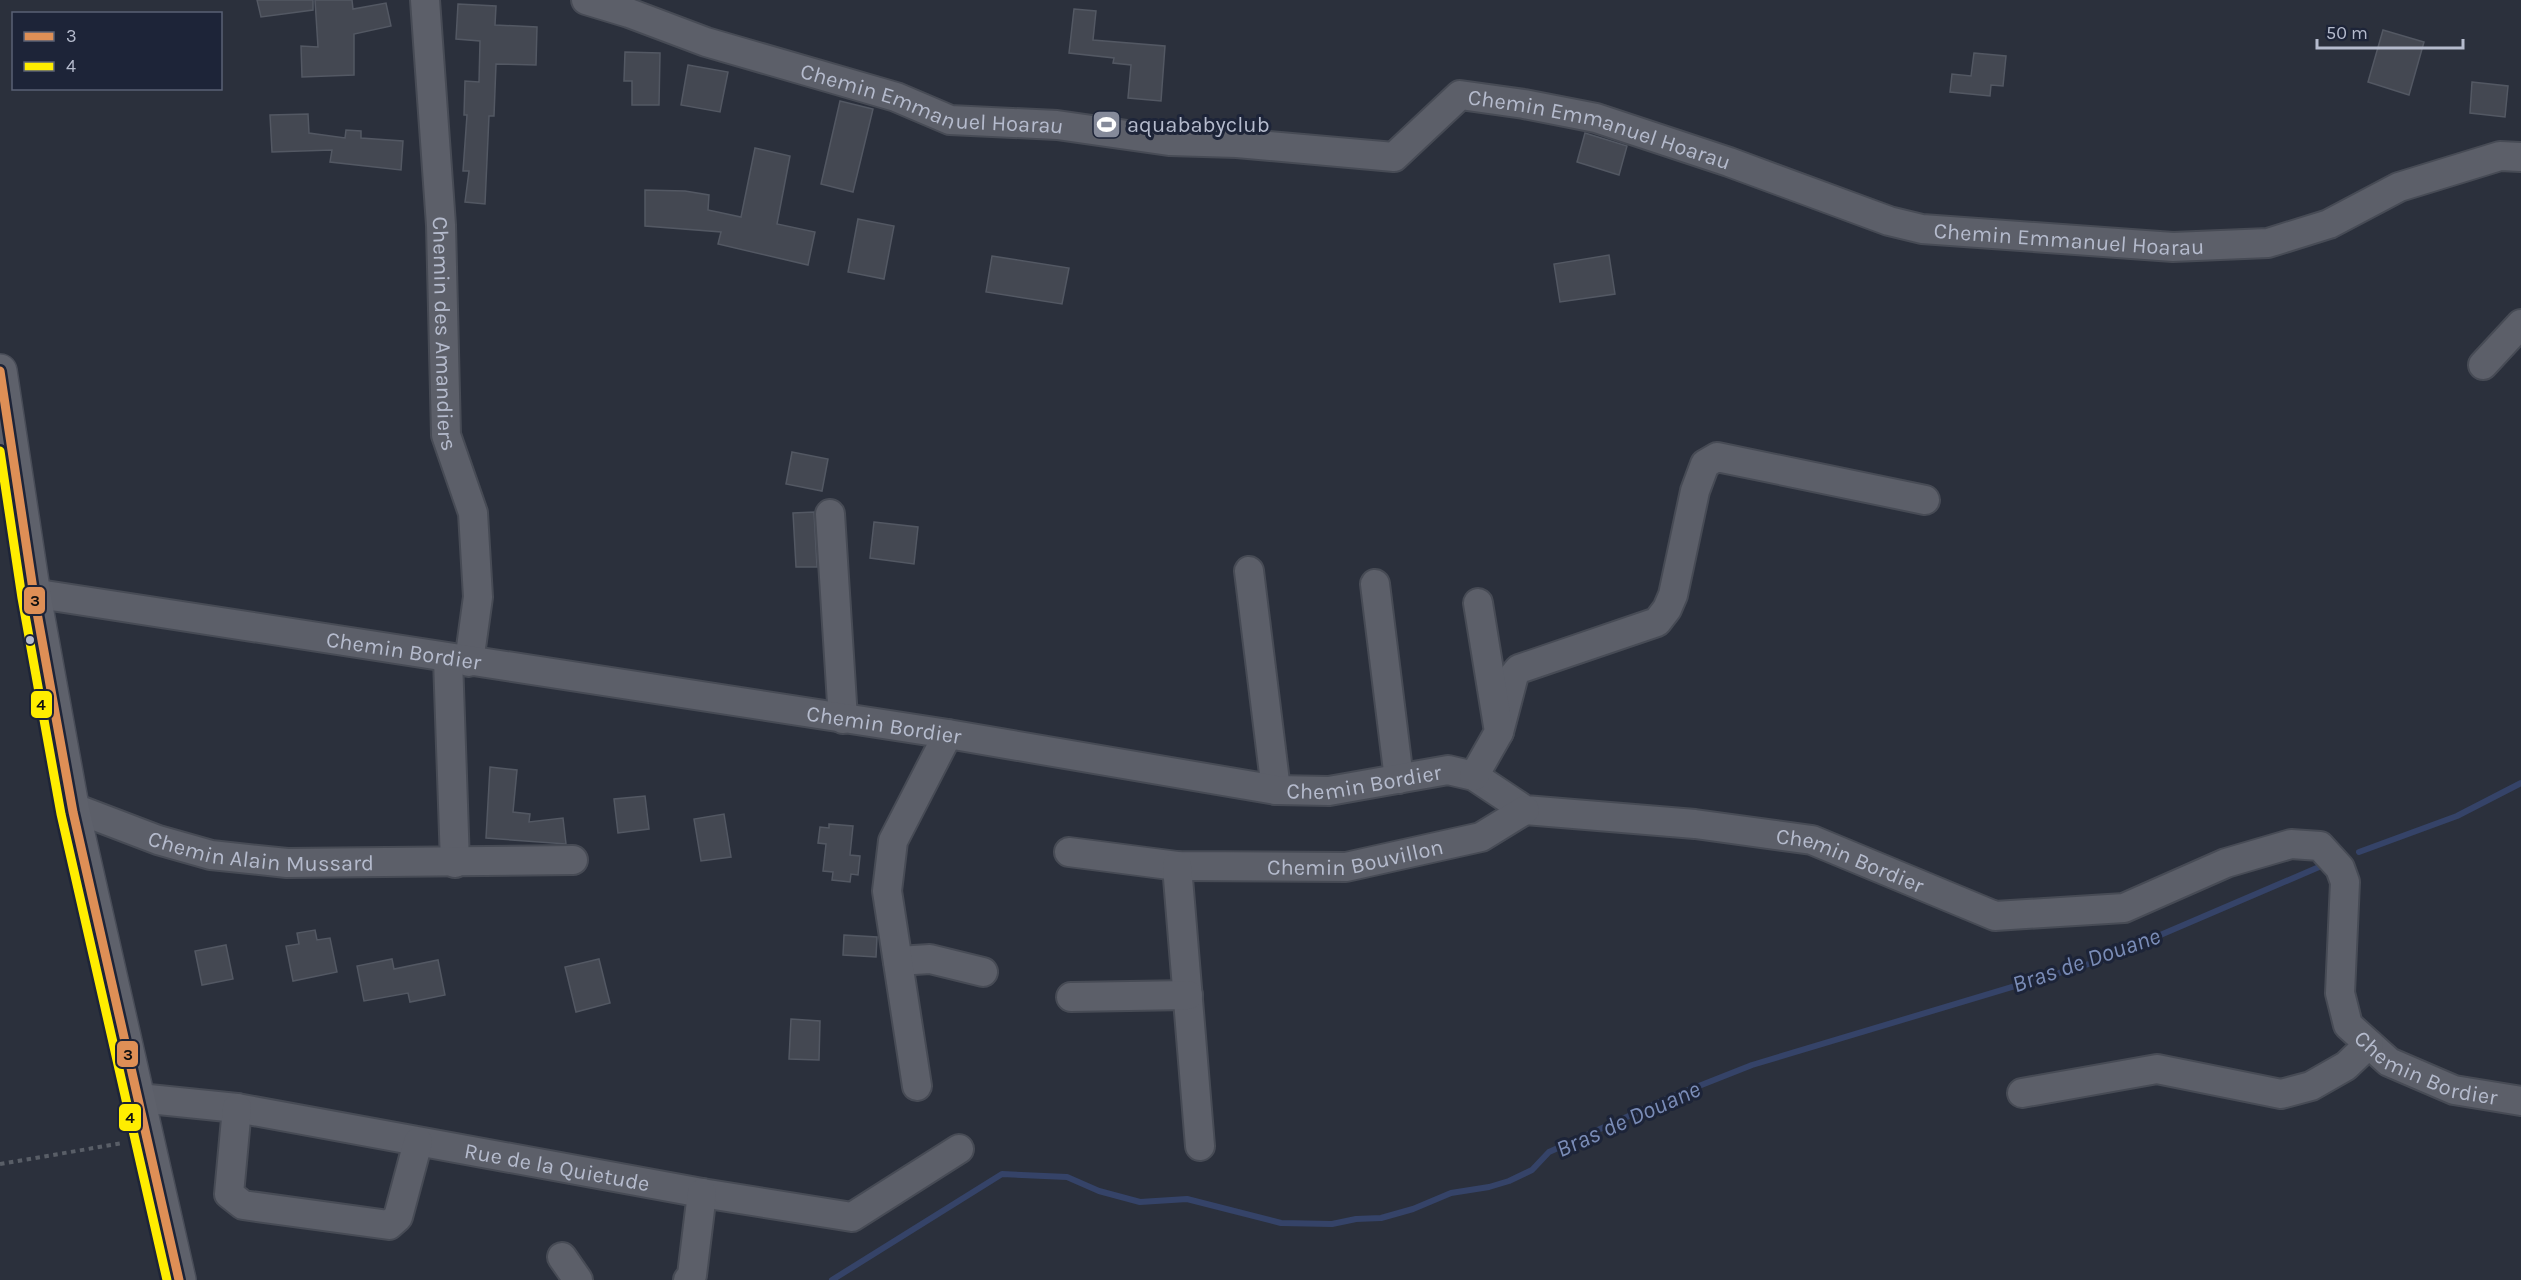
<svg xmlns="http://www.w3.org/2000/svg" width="2521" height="1280" font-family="Karla,sans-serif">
	<rect width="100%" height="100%" fill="#2b303c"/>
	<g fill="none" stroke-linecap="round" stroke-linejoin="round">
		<!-- stream -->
		<path stroke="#354368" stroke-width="6" d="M 2359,852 L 2457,816 L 2521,783
			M 832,1280 L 1002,1174 L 1067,1177 L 1099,1191 L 1140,1202 L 1187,1199 L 1281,1223 L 1332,1224 L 1356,1219 L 1381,1218 L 1413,1209 L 1451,1193 L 1489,1187 L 1509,1181 L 1532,1170 L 1549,1152 L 1671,1097 L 1752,1065 L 2102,960 L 2326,864"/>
	</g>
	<!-- building -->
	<path fill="#444852" stroke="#535863" stroke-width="1.5" d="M 257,0 L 313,0 L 313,10 L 261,17 Z
		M 315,0 L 352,0 L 353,9 L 386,3 L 391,26 L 354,34 L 354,75 L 302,77 L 301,46 L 318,47 Z
		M 458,4 L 496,6 L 495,25 L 537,27 L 536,65 L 496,64 L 494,116 L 489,116 L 485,204 L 465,202 L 469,171 L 463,171 L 467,115 L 464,115 L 465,81 L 479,82 L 480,41 L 456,39 Z
		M 1074,9 L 1096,11 L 1093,40 L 1165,46 L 1161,101 L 1128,98 L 1131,65 L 1113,63 L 1114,58 L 1069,53 Z
		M 2383,30 L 2424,42 L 2409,95 L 2368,82 Z
		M 625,52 L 660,53 L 659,105 L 632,105 L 632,81 L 624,81 Z
		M 1974,53 L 2006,56 L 2003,86 L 1991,85 L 1990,96 L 1950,92 L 1952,74 L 1971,76 Z
		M 688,65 L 728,72 L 720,112 L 681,105 Z
		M 2472,82 L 2508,86 L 2505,117 L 2470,113 Z
		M 840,101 L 873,109 L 853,192 L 821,184 Z
		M 308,114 L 309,133 L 345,138 L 346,130 L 361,131 L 361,138 L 403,141 L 401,170 L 330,162 L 332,150 L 272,152 L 270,115 Z
		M 1585,133 L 1627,146 L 1619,175 L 1577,162 Z
		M 755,148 L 790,156 L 777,224 L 815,232 L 808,265 L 718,244 L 721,232 L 645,226 L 645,190 L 685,191 L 709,195 L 708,210 L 741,217 Z
		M 858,219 L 894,226 L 884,279 L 848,272 Z
		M 1609,255 L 1615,294 L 1560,302 L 1554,264 Z
		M 992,256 L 1069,268 L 1062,304 L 986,292 Z
		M 792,452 L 828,459 L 822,491 L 786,484 Z
		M 814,512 L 817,567 L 796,567 L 793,513 Z
		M 874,522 L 918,527 L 914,564 L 870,558 Z
		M 490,767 L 517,770 L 513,812 L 530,814 L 529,822 L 563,818 L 566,844 L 486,838 Z
		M 645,796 L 649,829 L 618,833 L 614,799 Z
		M 724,814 L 731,857 L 701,861 L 694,819 Z
		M 829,824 L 853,826 L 850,855 L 860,856 L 858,875 L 851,874 L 850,882 L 832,880 L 833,872 L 823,871 L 826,844 L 818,843 L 820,827 L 829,828 Z
		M 315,930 L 317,940 L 330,938 L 337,972 L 293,981 L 286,946 L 299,944 L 297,933 Z
		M 844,935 L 877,937 L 876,957 L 843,955 Z
		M 226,945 L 233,979 L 202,985 L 195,951 Z
		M 392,959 L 394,969 L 438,960 L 445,995 L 410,1002 L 408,993 L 364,1001 L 357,966 Z
		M 599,959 L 610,1003 L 576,1012 L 565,967 Z
		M 791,1019 L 820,1021 L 819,1060 L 789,1059 Z"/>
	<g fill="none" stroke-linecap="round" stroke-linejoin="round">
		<defs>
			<g id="minor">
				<path id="s1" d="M 425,0 L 441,225 L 446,435 L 473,513 L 478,597 L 469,662"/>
				<path id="s2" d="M 586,0 L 629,13 L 706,42 L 896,97 L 950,120 L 1057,125 L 1169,141 L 1237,143 L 1394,157 L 1460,95 L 1524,104 L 1596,118 L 1729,162 L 1889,221 L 1922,229 L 2173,247 L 2268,243 L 2329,224 L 2399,187 L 2500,156 L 2521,157"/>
				<path d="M 2483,365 L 2521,324"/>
				<path d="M 830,514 L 843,719"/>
				<path d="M 1249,571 L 1276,790"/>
				<path d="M 1375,584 L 1399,779"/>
				<path id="s3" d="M 34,596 L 45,595 L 948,734 L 1276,790 L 1329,791 L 1448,770 L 1474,776 L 1525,810 L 1695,824 L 1812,840 L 1995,916 L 2124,908 L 2226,863 L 2291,844 L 2320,846 L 2340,868 L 2345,882 L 2340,993 L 2348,1025 L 2389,1062 L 2454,1090 L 2521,1101"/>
				<path d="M 448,659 L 455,863"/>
				<path d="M 1499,732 L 1514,675 L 1519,669 L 1657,622 L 1667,609 L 1673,595 L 1695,491 L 1705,464 L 1717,457 L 1925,500"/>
				<path d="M 1474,776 L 1499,732 L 1478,603"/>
				<path id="s4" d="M 73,812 L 82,811 L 158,840 L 211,855 L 287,863 L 573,860"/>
				<path id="s5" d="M 1069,852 L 1177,866 L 1346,867 L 1481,837 L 1525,810"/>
				<path d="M 1177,866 L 1200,1146"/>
				<path d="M 898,961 L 930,959 L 983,972"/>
				<path d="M 1071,997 L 1188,995"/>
				<path d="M 917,1086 L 887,891 L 893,841 L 948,734"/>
				<path d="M 2022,1093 L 2157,1069 L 2281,1094 L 2311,1086 L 2346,1066 L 2369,1044"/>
				<path id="s6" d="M 139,1098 L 237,1108 L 702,1193 L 852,1217 L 959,1149"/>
				<path d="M 237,1108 L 229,1194 L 243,1205 L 389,1225 L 398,1217 L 418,1142"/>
				<path d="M 562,1257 L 578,1280"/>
				<path d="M 688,1280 L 692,1275 L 702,1193"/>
			</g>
			<path id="major" d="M 0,371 L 34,596 L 73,812 L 179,1280"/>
		</defs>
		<!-- minor casing -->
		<use href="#minor" stroke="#474b55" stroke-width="32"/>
		<!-- major casing -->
		<use href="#major" stroke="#494d58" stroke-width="36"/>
		<!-- path -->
		<path stroke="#595e67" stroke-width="4" stroke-dasharray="4.5 4.5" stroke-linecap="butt" d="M 0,1164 L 123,1143"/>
		<!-- minor -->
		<use href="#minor" stroke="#5c5f69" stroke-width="28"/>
		<!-- major -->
		<use href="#major" stroke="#5e616b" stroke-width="33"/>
		<defs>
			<path id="bus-1" d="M 0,371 L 34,596 L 73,812 L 179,1280"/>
			<path id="bus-2" d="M 0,451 L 22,598 L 61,814 L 167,1280"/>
		</defs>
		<!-- bus-1 casing -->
		<use href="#bus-1" stroke="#1d2438" stroke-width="14"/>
		<!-- bus-2 casing -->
		<use href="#bus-2" stroke="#1d2438" stroke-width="14"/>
		<!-- bus-1 -->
		<use href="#bus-1" stroke="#de8f56" stroke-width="9"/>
		<!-- bus-2 -->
		<use href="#bus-2" stroke="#ffed00" stroke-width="9"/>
	</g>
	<!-- icons -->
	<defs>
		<symbol id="stadium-square" viewBox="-11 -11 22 22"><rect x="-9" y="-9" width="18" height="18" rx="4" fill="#858a9a" stroke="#1d2438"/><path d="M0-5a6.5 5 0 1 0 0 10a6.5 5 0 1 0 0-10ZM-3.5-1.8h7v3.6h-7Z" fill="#fff"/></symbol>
	</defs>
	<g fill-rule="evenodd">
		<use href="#stadium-square" x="1090" y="108" width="33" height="33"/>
	</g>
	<!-- markers -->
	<circle fill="#b5bbcd" stroke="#1d2438" stroke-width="2" cx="30" cy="640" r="5"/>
	<g text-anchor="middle" stroke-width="6" stroke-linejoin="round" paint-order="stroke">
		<!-- street labels -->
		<g font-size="22" fill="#b5bbcd" stroke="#1d2438">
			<text dy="8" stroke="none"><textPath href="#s2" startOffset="362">Chemin Emmanuel Hoarau</textPath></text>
			<text dy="8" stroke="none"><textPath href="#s2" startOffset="1064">Chemin Emmanuel Hoarau</textPath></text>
			<text dy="8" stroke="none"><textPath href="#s2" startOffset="1550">Chemin Emmanuel Hoarau</textPath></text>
			<text dy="8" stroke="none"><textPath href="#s1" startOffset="334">Chemin des Amandiers</textPath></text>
			<text dy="8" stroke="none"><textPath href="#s3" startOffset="374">Chemin Bordier</textPath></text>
			<text dy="8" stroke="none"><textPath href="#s3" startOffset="860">Chemin Bordier</textPath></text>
			<text dy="8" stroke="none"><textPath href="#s3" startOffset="1346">Chemin Bordier</textPath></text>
			<text dy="8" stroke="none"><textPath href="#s4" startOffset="195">Chemin Alain Mussard</textPath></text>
			<text dy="8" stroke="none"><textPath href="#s5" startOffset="288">Chemin Bouvillon</textPath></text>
			<text dy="8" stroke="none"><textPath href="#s3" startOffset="1850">Chemin Bordier</textPath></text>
			<text dy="8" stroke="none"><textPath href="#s3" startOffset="2624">Chemin Bordier</textPath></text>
			<text dy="8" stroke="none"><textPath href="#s6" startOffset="424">Rue de la Quietude</textPath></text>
		</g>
		<!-- poi labels -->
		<g font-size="22" fill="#b5bbcd" stroke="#1d2438" text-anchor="start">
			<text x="1127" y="132">aquababyclub</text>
		</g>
		<!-- water labels -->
		<g font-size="24" font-style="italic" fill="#7a8cb7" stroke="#1d2438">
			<text transform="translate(2086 960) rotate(-19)" y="8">Bras de Douane</text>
			<text transform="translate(1628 1119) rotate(-24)" y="8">Bras de Douane</text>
		</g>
	</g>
	<g stroke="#1d2438" stroke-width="2">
		<rect x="23" y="586" width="23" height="29" rx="6" fill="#de8f56"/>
		<rect x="30" y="690" width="23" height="29" rx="6" fill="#ffed00"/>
		<rect x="116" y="1040" width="23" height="28" rx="6" fill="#de8f56"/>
		<rect x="118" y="1103" width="24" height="29" rx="6" fill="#ffed00"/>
	</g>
	<g font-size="16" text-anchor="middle" font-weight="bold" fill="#111">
		<text x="35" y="606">3</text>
		<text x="41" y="710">4</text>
		<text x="128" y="1060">3</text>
		<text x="130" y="1123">4</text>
	</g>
	<!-- legend -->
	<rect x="12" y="12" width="210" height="78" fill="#1d2438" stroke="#5a6074" stroke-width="1.5"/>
	<rect x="24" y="32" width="30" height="9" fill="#de8f56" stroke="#5a6074" stroke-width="1.5"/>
	<text x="66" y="42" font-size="18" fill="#b5bbcd">3</text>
	<rect x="24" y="62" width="30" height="9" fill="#ffed00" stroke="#5a6074" stroke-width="1.5"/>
	<text x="66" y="72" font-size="18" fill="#b5bbcd">4</text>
	<!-- scale -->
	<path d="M2317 39v9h146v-9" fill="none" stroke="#b5bbcd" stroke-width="3"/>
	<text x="2326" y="39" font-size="18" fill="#b5bbcd" stroke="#1d2438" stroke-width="4.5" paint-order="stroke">50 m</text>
</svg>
